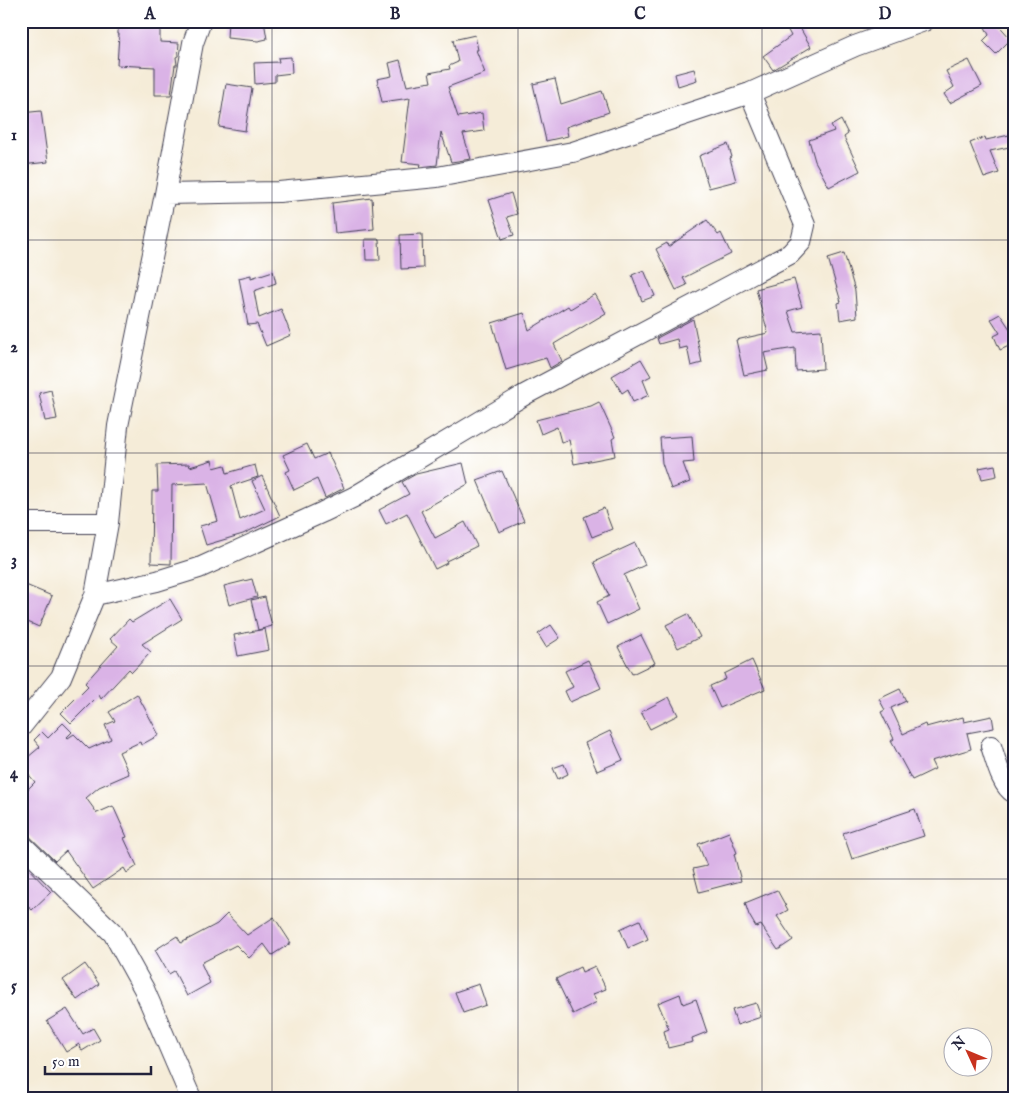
<svg xmlns="http://www.w3.org/2000/svg" width="1035" height="1119" font-family="'IM FELL English',serif">
	<rect width="100%" height="100%" fill="#fff"/>
	<filter id="ink" filterUnits="userSpaceOnUse"><feTurbulence type="fractalNoise" baseFrequency=".02" numOctaves="2"/><feDisplacementMap in="SourceGraphic" scale="10" xChannelSelector="R" yChannelSelector="G"/><feConvolveMatrix kernelMatrix="1 2 1 2 8 2 1 2 1" color-interpolation-filters="sRGB"/></filter>
	<filter id="wash" filterUnits="userSpaceOnUse"><feTurbulence type="fractalNoise" baseFrequency=".0096" numOctaves="4" result="noise"/><feDisplacementMap in="SourceGraphic" scale="20" xChannelSelector="R" yChannelSelector="G"/><feGaussianBlur stdDeviation="1.12" result="paint"/><feColorMatrix in="noise" values="0 0 0 0 0 0 0 0 0 0 0 0 0 0 0 0 0 1.4 0 .05"/><feComposite in="paint" operator="in"/></filter>
	<g filter="url(#wash)">
		<rect width="100%" height="100%" fill="#f5ecd8"/>
		<g id="blocks">
			<!-- building -->
			<path fill="#dab3e6" d="M 118,21 L 160,21 L 160,42 L 179,43 L 178,56 L 176,57 L 177,65 L 175,65 L 171,95 L 155,95 L 155,67 L 117,65 L 119,34 L 118,34 Z
				M 228,21 L 264,21 L 267,39 L 258,41 L 227,38 Z
				M 783,21 L 796,21 L 811,47 L 773,70 L 763,56 L 791,36 Z
				M 982,21 L 995,21 L 1011,39 L 996,54 L 983,41 L 989,35 Z
				M 475,35 L 478,50 L 476,50 L 485,73 L 448,87 L 458,117 L 482,113 L 484,131 L 463,134 L 471,159 L 451,162 L 441,132 L 437,165 L 420,167 L 421,164 L 402,162 L 410,98 L 382,102 L 377,79 L 392,76 L 389,63 L 400,60 L 407,86 L 431,82 L 429,73 L 450,69 L 449,66 L 458,62 L 453,40 Z
				M 291,57 L 292,73 L 275,75 L 275,82 L 255,84 L 254,63 L 279,62 L 278,58 Z
				M 969,60 L 982,86 L 950,103 L 944,94 L 954,87 L 946,71 Z
				M 694,69 L 697,80 L 678,86 L 675,74 Z
				M 555,79 L 561,104 L 602,91 L 609,112 L 566,127 L 568,136 L 546,141 L 533,84 Z
				M 226,84 L 252,88 L 245,131 L 219,127 Z
				M 41,111 L 48,162 L 22,165 L 21,113 Z
				M 841,120 L 848,134 L 844,137 L 860,171 L 829,187 L 815,161 L 809,140 L 834,131 L 831,126 Z
				M 1014,134 L 1014,146 L 990,151 L 999,173 L 984,178 L 970,143 L 985,137 L 986,140 Z
				M 728,144 L 732,157 L 730,158 L 736,181 L 709,188 L 699,156 Z
				M 511,193 L 517,214 L 507,217 L 514,235 L 502,239 L 489,200 Z
				M 372,198 L 374,229 L 335,233 L 332,203 Z
				M 707,220 L 718,235 L 721,233 L 731,254 L 683,278 L 687,285 L 676,290 L 656,249 L 667,243 L 668,247 Z
				M 422,234 L 423,268 L 401,269 L 400,235 Z
				M 365,239 L 379,239 L 380,260 L 366,260 Z
				M 844,253 L 855,291 L 857,317 L 840,320 L 838,303 L 841,302 L 828,258 Z
				M 644,270 L 655,296 L 642,301 L 632,275 Z
				M 273,271 L 276,283 L 254,291 L 259,318 L 281,309 L 291,335 L 266,346 L 257,324 L 248,325 L 239,278 L 251,275 L 251,278 Z
				M 794,279 L 802,307 L 788,311 L 795,332 L 821,330 L 823,369 L 796,371 L 795,348 L 764,353 L 768,370 L 744,375 L 736,340 L 768,333 L 756,289 Z
				M 595,294 L 606,313 L 554,344 L 562,361 L 550,368 L 546,358 L 506,370 L 492,323 L 524,313 L 529,330 L 568,306 L 570,309 Z
				M 1000,314 L 1010,329 L 1014,327 L 1014,348 L 1011,350 L 1009,346 L 1000,350 L 994,336 L 1000,333 L 991,319 Z
				M 693,319 L 702,363 L 691,366 L 687,347 L 679,349 L 677,339 L 659,344 L 657,338 Z
				M 641,359 L 651,376 L 643,380 L 649,395 L 633,402 L 628,389 L 622,393 L 612,376 Z
				M 51,390 L 57,419 L 45,421 L 39,393 Z
				M 599,402 L 615,437 L 612,439 L 615,456 L 574,464 L 569,440 L 561,442 L 557,427 L 541,434 L 536,420 L 591,406 Z
				M 692,436 L 694,462 L 683,463 L 690,482 L 671,489 L 662,463 L 660,438 Z
				M 307,444 L 314,459 L 328,453 L 344,488 L 325,498 L 317,479 L 294,490 L 286,472 L 290,470 L 283,455 Z
				M 212,460 L 214,468 L 225,465 L 227,473 L 255,465 L 258,477 L 231,486 L 240,520 L 265,509 L 252,481 L 262,476 L 280,516 L 243,534 L 206,545 L 200,526 L 218,521 L 207,483 L 172,485 L 171,564 L 151,563 L 152,491 L 158,491 L 157,465 L 189,464 L 190,467 Z
				M 463,463 L 468,484 L 421,511 L 435,538 L 465,522 L 477,546 L 446,561 L 447,563 L 435,569 L 407,513 L 386,524 L 379,510 L 409,494 L 402,482 L 416,474 Z
				M 995,465 L 997,476 L 982,479 L 979,468 Z
				M 502,471 L 524,521 L 499,532 L 477,480 Z
				M 604,508 L 612,529 L 592,537 L 584,517 Z
				M 635,543 L 645,565 L 624,575 L 639,609 L 607,624 L 597,602 L 609,596 L 594,562 Z
				M 252,579 L 257,597 L 229,605 L 224,586 Z
				M 21,583 L 52,596 L 39,627 L 21,619 Z
				M 265,597 L 272,626 L 258,630 L 251,600 Z
				M 170,599 L 182,619 L 142,644 L 151,652 L 132,672 L 129,669 L 101,699 L 99,695 L 71,723 L 61,713 L 88,686 L 85,683 L 118,646 L 110,639 L 129,619 L 132,622 Z
				M 688,614 L 700,637 L 678,648 L 666,625 Z
				M 551,625 L 560,638 L 546,647 L 538,634 Z
				M 265,629 L 269,650 L 238,656 L 234,635 Z
				M 641,635 L 655,663 L 632,674 L 618,647 Z
				M 588,660 L 601,688 L 570,702 L 565,691 L 573,687 L 565,671 Z
				M 752,660 L 765,689 L 720,708 L 710,686 L 726,679 L 724,674 Z
				M 900,689 L 906,701 L 891,708 L 903,734 L 925,724 L 926,727 L 963,717 L 964,722 L 992,716 L 994,728 L 967,733 L 971,749 L 931,761 L 935,769 L 912,780 L 891,741 L 894,739 L 881,712 L 885,710 L 879,699 Z
				M 137,694 L 159,735 L 141,745 L 140,742 L 119,752 L 129,774 L 99,787 L 86,798 L 97,813 L 113,806 L 127,837 L 124,838 L 137,866 L 127,873 L 124,868 L 93,889 L 66,851 L 55,861 L 21,828 L 21,796 L 35,782 L 21,765 L 21,763 L 40,747 L 34,740 L 42,732 L 48,738 L 63,723 L 72,732 L 67,737 L 68,738 L 74,734 L 89,749 L 111,739 L 105,725 L 115,721 L 109,712 Z
				M 669,697 L 678,715 L 650,729 L 641,712 Z
				M 610,731 L 623,760 L 597,771 L 585,743 Z
				M 564,764 L 568,774 L 558,779 L 553,768 Z
				M 915,809 L 924,836 L 852,859 L 843,833 Z
				M 729,832 L 737,853 L 734,854 L 741,881 L 699,892 L 693,869 L 707,866 L 698,844 Z
				M 21,861 L 51,892 L 32,910 L 21,900 Z
				M 777,890 L 788,910 L 777,916 L 793,940 L 778,950 L 761,925 L 756,927 L 749,915 L 745,903 Z
				M 227,914 L 247,935 L 274,917 L 291,943 L 272,955 L 264,944 L 249,958 L 236,945 L 201,963 L 210,983 L 187,996 L 174,971 L 169,974 L 155,950 L 177,936 L 181,943 L 217,924 Z
				M 640,920 L 648,939 L 628,948 L 620,929 Z
				M 85,964 L 99,984 L 77,1000 L 63,980 Z
				M 595,966 L 606,989 L 593,994 L 597,1002 L 573,1014 L 556,979 L 580,967 L 582,972 Z
				M 479,984 L 486,1005 L 463,1013 L 455,992 Z
				M 680,994 L 683,1004 L 696,999 L 707,1032 L 692,1038 L 693,1042 L 668,1048 L 664,1031 L 669,1029 L 658,1003 Z
				M 756,1003 L 761,1017 L 737,1025 L 732,1010 Z
				M 67,1009 L 83,1034 L 93,1028 L 100,1040 L 82,1051 L 79,1044 L 66,1052 L 47,1021 Z"/>
		</g>
	</g>
	<g filter="url(#ink)">
		<use href="#blocks" fill-opacity="0" stroke="#424053" stroke-width="1"/>
		<g fill="none" stroke-linecap="round" stroke-linejoin="round">
			<defs>
				<path id="minor" d="M 165,194 L 279,192 L 437,177 L 573,152 L 750,93 L 855,46 L 924,21
					M 21,523 L 108,523
					M 95,595 L 157,581 L 199,568 L 323,512 L 354,497 L 526,394 L 790,254 L 801,242 L 805,225 L 750,93
					M 21,727 L 61,677 L 95,595 L 108,523 L 118,426 L 165,194 L 193,43 L 201,21
					M 991,746 C 996,760 1001,785 1014,793
					M 21,844 L 113,933 L 144,989 L 191,1098"/>
			</defs>
			<!-- minor casing -->
			<use href="#minor" stroke="#424053" stroke-width="22"/>
			<!-- minor -->
			<use href="#minor" stroke="#fff" stroke-width="20"/>
		</g>
	</g>
	<!-- grid -->
	<path fill="none" stroke="#22223b" stroke-width="1" stroke-opacity="0.55" d="M 272,21 L 272,1098M 518,21 L 518,1098M 762,21 L 762,1098M 21,240 L 1014,240M 21,453 L 1014,453M 21,666 L 1014,666M 21,879 L 1014,879"/>
	<!-- margin -->
	<rect width="1035" height="1119" fill="none" stroke="#fff" stroke-width="55"/>
	<!-- north arrow -->
	<g transform="translate(968 1052) rotate(314)"><circle r="24" fill="#ffffff" stroke="#a7a7b1"/>
	<path d="M0-4L9 19L0 12L-9 19Z" fill="#c8321e"/>
	<text y="-8" font-size="14" font-weight="bold" text-anchor="middle" fill="#22223b">N</text>
	</g>
	<!-- scale -->
	<path d="M45 1066v8h106v-8" fill="none" stroke="#22223b" stroke-width="2.5"/>
	<text x="52" y="1066" font-size="15" fill="#22223b" stroke="#ffffff" stroke-width="4" paint-order="stroke">50 m</text>
	<rect x="28" y="28" width="980" height="1064" fill="none" stroke="#22223b" stroke-width="2"/>
	<g font-size="16" text-anchor="middle" font-weight="bold" fill="#22223b">
		<text x="150" y="19">A</text>
		<text x="395" y="19">B</text>
		<text x="640" y="19">C</text>
		<text x="885" y="19">D</text>
		<text x="14" y="140">1</text>
		<text x="14" y="352">2</text>
		<text x="14" y="565">3</text>
		<text x="14" y="778">4</text>
		<text x="14" y="991">5</text>
	</g>
</svg>
